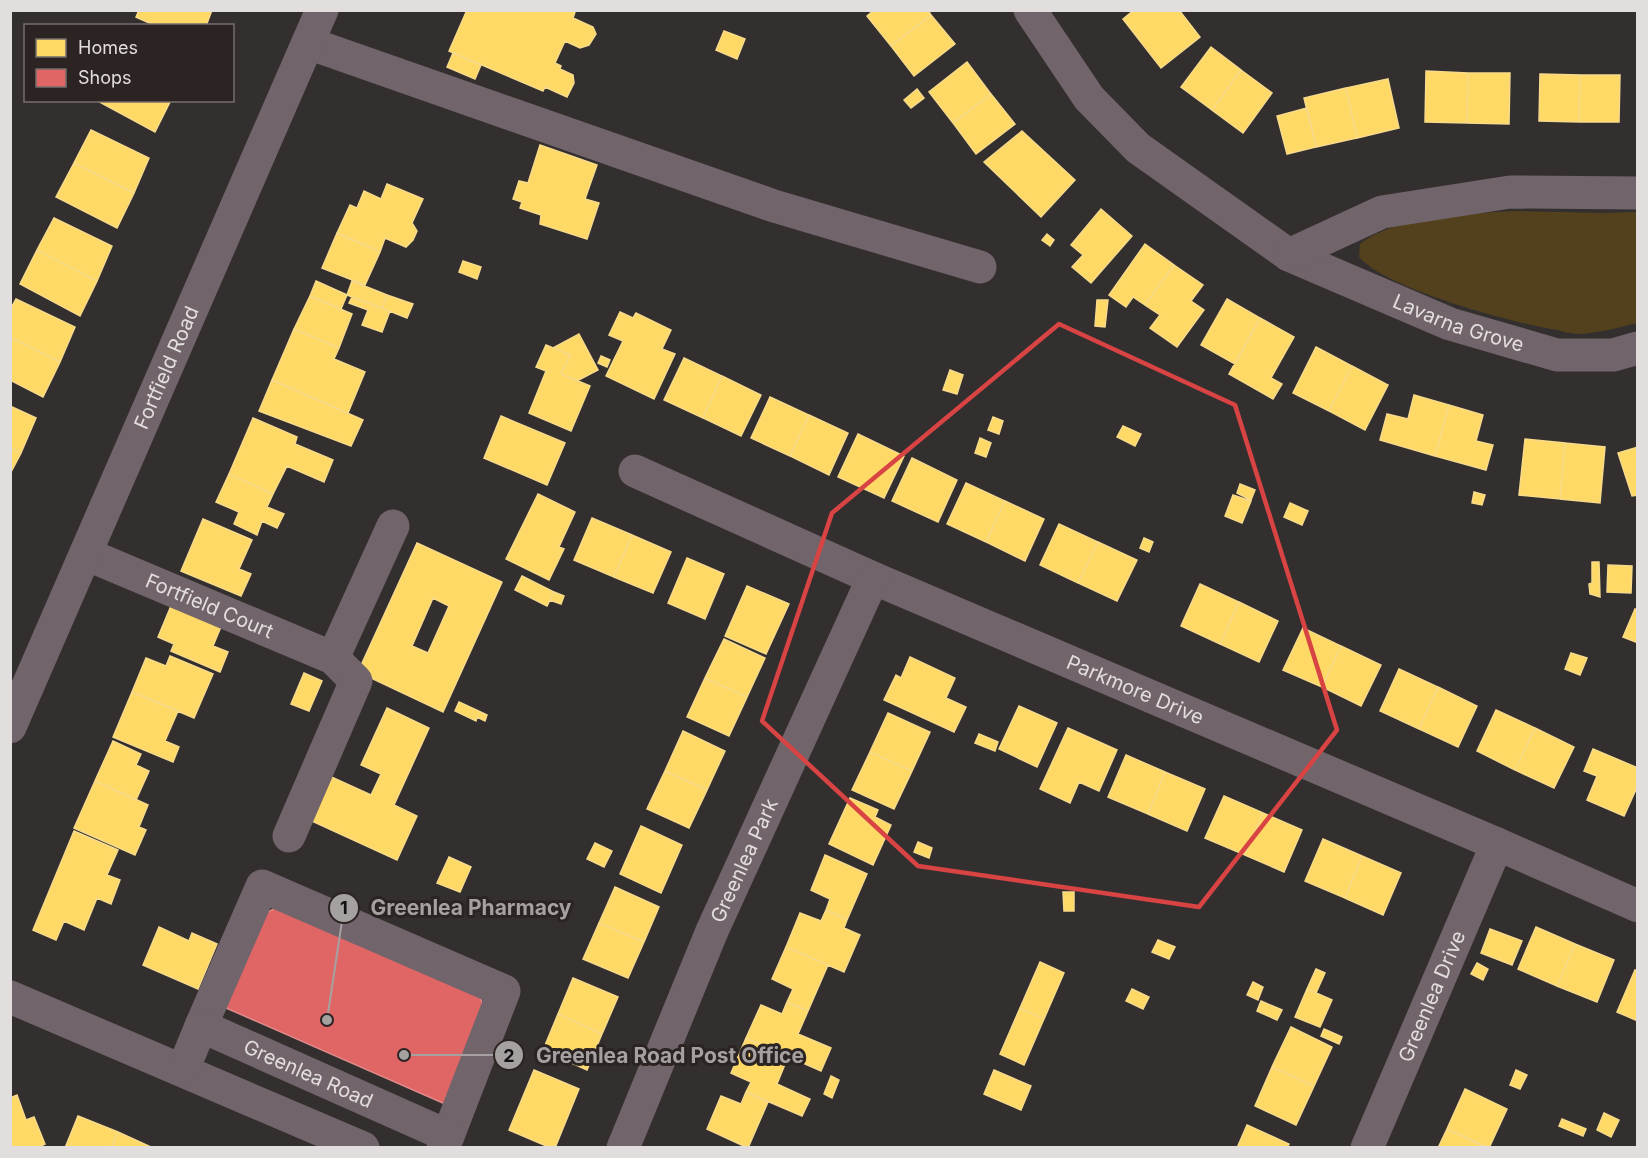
<svg xmlns="http://www.w3.org/2000/svg" width="1648" height="1158" font-family="Inter,sans-serif">
	<rect width="100%" height="100%" fill="#332f2f"/>
	<!-- green -->
	<path fill="#53411e" d="M 1511,211 L 1604,213 L 1637,212 L 1637,323 C 1621,327 1595,334 1578,334 C 1570,334 1560,330 1551,329 C 1507,321 1387,289 1359,257 L 1360,244 C 1399,214 1464,215 1511,211 Z"/>
	<!-- homes -->
	<path fill="#ffd966" stroke="#f7da8a" stroke-width="1.5" fill-rule="evenodd" d="M 139,10 L 212,10 L 206,26 L 156,26 L 136,17 Z
		M 467,10 L 572,10 L 575,12 L 573,18 L 593,27 L 596,34 L 589,45 L 580,48 L 565,41 L 555,63 L 561,66 L 560,69 L 573,75 L 574,83 L 567,97 L 545,87 L 543,91 L 449,51 Z
		M 874,10 L 928,10 L 931,15 L 891,46 L 867,16 Z
		M 1134,10 L 1179,10 L 1200,37 L 1161,68 L 1123,19 Z
		M 931,15 L 955,44 L 914,76 L 891,46 Z
		M 724,31 L 745,39 L 737,59 L 716,50 Z
		M 1211,47 L 1241,70 L 1212,110 L 1181,87 Z
		M 453,53 L 481,65 L 475,79 L 447,67 Z
		M 967,62 L 991,94 L 953,123 L 929,92 Z
		M 1241,70 L 1272,93 L 1243,133 L 1212,110 Z
		M 1426,71 L 1468,73 L 1467,123 L 1425,122 Z
		M 1468,73 L 1510,73 L 1509,124 L 1467,123 Z
		M 1540,74 L 1580,75 L 1579,122 L 1539,121 Z
		M 1580,75 L 1620,75 L 1619,122 L 1579,122 Z
		M 1388,79 L 1399,128 L 1357,138 L 1346,88 Z
		M 1346,88 L 1357,138 L 1316,147 L 1304,98 Z
		M 917,89 L 924,98 L 911,108 L 904,100 Z
		M 991,94 L 1015,124 L 976,154 L 953,123 Z
		M 96,100 L 171,100 L 155,132 Z
		M 1307,108 L 1316,147 L 1287,154 L 1277,116 Z
		M 91,130 L 149,158 L 134,193 L 74,163 Z
		M 1022,131 L 1075,180 L 1041,217 L 984,162 Z
		M 540,145 L 597,165 L 585,199 L 599,203 L 587,239 L 540,224 L 541,215 L 520,208 L 522,202 L 513,199 L 519,181 L 528,183 Z
		M 74,163 L 134,193 L 117,228 L 56,197 Z
		M 387,184 L 423,199 L 412,223 L 417,231 L 413,240 L 406,247 L 385,238 L 380,252 L 337,233 L 350,205 L 357,208 L 364,191 L 381,199 Z
		M 1101,209 L 1132,236 L 1091,283 L 1072,267 L 1083,255 L 1071,245 Z
		M 54,218 L 112,246 L 97,281 L 37,250 Z
		M 337,233 L 380,252 L 365,285 L 322,268 Z
		M 1047,234 L 1054,240 L 1050,246 L 1042,240 Z
		M 1145,244 L 1174,265 L 1145,305 L 1133,297 L 1126,307 L 1109,295 Z
		M 37,250 L 97,281 L 80,316 L 20,284 Z
		M 463,261 L 481,267 L 477,279 L 459,272 Z
		M 1174,265 L 1203,285 L 1191,301 L 1204,310 L 1177,347 L 1150,328 L 1160,315 L 1145,305 Z
		M 316,281 L 347,295 L 341,309 L 310,296 Z
		M 352,281 L 387,295 L 382,308 L 347,295 Z
		M 387,295 L 413,304 L 407,318 L 382,308 Z
		M 310,296 L 352,314 L 339,348 L 294,329 Z
		M 352,297 L 390,311 L 382,332 L 362,325 L 368,310 L 349,303 Z
		M 16,299 L 75,327 L 60,362 L 10,337 L 10,310 Z
		M 1227,299 L 1260,318 L 1235,364 L 1201,345 Z
		M 1097,300 L 1108,300 L 1105,327 L 1095,326 Z
		M 620,312 L 633,318 L 636,313 L 671,330 L 662,349 L 675,354 L 654,399 L 606,376 L 623,341 L 609,335 Z
		M 1260,318 L 1294,337 L 1271,378 L 1282,384 L 1273,399 L 1229,374 Z
		M 294,329 L 339,348 L 334,359 L 365,372 L 348,413 L 272,380 Z
		M 579,334 L 598,370 L 577,381 L 561,374 L 570,355 L 553,348 Z
		M 10,337 L 60,362 L 43,397 L 10,380 Z
		M 546,345 L 570,355 L 561,374 L 590,386 L 571,431 L 529,413 L 546,371 L 536,367 Z
		M 1316,347 L 1352,366 L 1329,411 L 1293,393 Z
		M 601,356 L 610,360 L 607,367 L 598,363 Z
		M 684,358 L 722,376 L 703,418 L 664,400 Z
		M 1352,366 L 1388,385 L 1365,430 L 1329,411 Z
		M 950,370 L 963,375 L 957,394 L 943,390 Z
		M 722,376 L 761,395 L 741,436 L 703,418 Z
		M 272,380 L 363,420 L 351,446 L 259,411 Z
		M 1414,395 L 1449,405 L 1435,456 L 1380,440 L 1387,414 L 1408,419 Z
		M 770,397 L 809,415 L 790,456 L 751,438 Z
		M 1449,405 L 1483,415 L 1476,441 L 1493,445 L 1486,470 L 1435,456 Z
		M 10,406 L 36,418 L 21,453 L 10,448 Z
		M 809,415 L 848,433 L 829,475 L 790,456 Z
		M 501,416 L 565,443 L 547,485 L 484,458 Z
		M 993,417 L 1003,421 L 999,434 L 988,430 Z
		M 253,418 L 297,437 L 295,444 L 333,460 L 324,482 L 287,466 L 273,494 L 229,474 Z
		M 1123,426 L 1141,434 L 1135,446 L 1117,437 Z
		M 858,434 L 904,456 L 884,498 L 838,477 Z
		M 980,438 L 991,443 L 986,457 L 975,453 Z
		M 1525,439 L 1565,443 L 1560,499 L 1519,495 Z
		M 1565,443 L 1605,447 L 1600,503 L 1560,499 Z
		M 1638,447 L 1638,495 L 1632,496 L 1618,453 Z
		M 10,448 L 21,453 L 10,474 Z
		M 912,458 L 957,480 L 938,522 L 892,501 Z
		M 229,474 L 273,494 L 267,507 L 284,514 L 277,528 L 262,521 L 257,535 L 234,524 L 239,512 L 216,502 Z
		M 966,483 L 1005,501 L 986,542 L 947,524 Z
		M 1240,484 L 1255,490 L 1251,500 L 1237,493 Z
		M 1474,492 L 1485,495 L 1482,505 L 1472,503 Z
		M 538,494 L 575,512 L 559,547 L 564,549 L 549,580 L 506,559 Z
		M 1233,495 L 1251,501 L 1242,523 L 1225,516 Z
		M 1005,501 L 1044,519 L 1025,561 L 986,542 Z
		M 1290,503 L 1308,511 L 1302,525 L 1284,517 Z
		M 592,518 L 632,535 L 614,577 L 574,560 Z
		M 203,519 L 252,540 L 239,569 L 251,574 L 241,596 L 181,571 Z
		M 1059,524 L 1098,542 L 1078,583 L 1040,565 Z
		M 632,535 L 671,552 L 653,593 L 614,577 Z
		M 1144,538 L 1153,542 L 1149,552 L 1140,548 Z
		M 1098,542 L 1137,560 L 1117,601 L 1078,583 Z
		M 417,543 L 502,582 L 443,712 L 358,672 ZM 433,598 L 449,606 L 428,653 L 412,646 Z
		M 687,558 L 724,574 L 705,619 L 668,603 Z
		M 1592,562 L 1599,562 L 1600,597 L 1590,594 L 1589,584 L 1592,583 Z
		M 1608,565 L 1632,566 L 1631,593 L 1607,592 Z
		M 522,576 L 554,592 L 547,606 L 515,590 Z
		M 1200,584 L 1239,602 L 1220,644 L 1181,626 Z
		M 747,586 L 789,604 L 766,654 L 725,636 Z
		M 554,592 L 564,596 L 561,604 L 550,600 Z
		M 173,601 L 223,622 L 213,646 L 228,652 L 220,672 L 171,651 L 174,644 L 158,637 Z
		M 1239,602 L 1278,621 L 1259,662 L 1220,644 Z
		M 1635,609 L 1638,610 L 1638,643 L 1623,637 Z
		M 1303,628 L 1341,646 L 1322,687 L 1283,670 Z
		M 724,639 L 765,658 L 747,697 L 705,678 Z
		M 1341,646 L 1381,665 L 1361,706 L 1322,687 Z
		M 1571,653 L 1587,658 L 1580,675 L 1565,669 Z
		M 170,656 L 213,674 L 194,718 L 132,692 L 146,658 L 166,666 Z
		M 910,657 L 955,678 L 946,698 L 966,707 L 954,732 L 884,700 L 896,675 L 901,678 Z
		M 1399,669 L 1438,687 L 1419,729 L 1380,711 Z
		M 304,673 L 322,681 L 309,711 L 291,704 Z
		M 705,678 L 747,697 L 729,736 L 687,717 Z
		M 1438,687 L 1477,706 L 1458,747 L 1419,729 Z
		M 132,692 L 178,711 L 165,741 L 179,747 L 173,762 L 113,737 Z
		M 459,702 L 487,715 L 485,721 L 477,717 L 476,721 L 455,711 Z
		M 1019,706 L 1057,723 L 1037,767 L 999,749 Z
		M 387,708 L 429,728 L 394,805 L 417,816 L 397,860 L 305,818 L 325,774 L 371,795 L 381,774 L 361,765 Z
		M 1496,710 L 1535,728 L 1515,770 L 1477,751 Z
		M 888,713 L 930,732 L 912,771 L 870,752 Z
		M 1068,728 L 1117,750 L 1099,791 L 1079,782 L 1070,803 L 1040,789 Z
		M 1535,728 L 1574,747 L 1554,788 L 1515,770 Z
		M 683,731 L 725,751 L 707,790 L 665,771 Z
		M 979,734 L 998,742 L 995,751 L 975,743 Z
		M 113,741 L 141,754 L 136,765 L 149,771 L 136,800 L 95,781 Z
		M 1593,749 L 1638,768 L 1638,785 L 1624,816 L 1587,800 L 1597,776 L 1584,771 Z
		M 870,752 L 912,771 L 894,809 L 852,790 Z
		M 1126,755 L 1165,772 L 1148,814 L 1108,797 Z
		M 665,771 L 707,790 L 689,828 L 647,809 Z
		M 1165,772 L 1205,789 L 1187,831 L 1148,814 Z
		M 95,781 L 148,805 L 139,827 L 146,830 L 135,855 L 74,828 Z
		M 1224,796 L 1263,813 L 1245,855 L 1205,838 Z
		M 850,798 L 878,810 L 875,817 L 891,825 L 873,865 L 829,844 Z
		M 1263,813 L 1302,830 L 1284,872 L 1245,855 Z
		M 641,826 L 682,845 L 661,893 L 620,874 Z
		M 74,831 L 118,850 L 107,875 L 120,880 L 111,904 L 97,898 L 84,930 L 64,921 L 56,940 L 33,930 Z
		M 1323,839 L 1362,856 L 1345,898 L 1305,881 Z
		M 918,842 L 932,848 L 929,858 L 914,852 Z
		M 595,843 L 612,851 L 604,867 L 587,859 Z
		M 825,855 L 867,874 L 847,920 L 826,910 L 830,899 L 811,890 Z
		M 1362,856 L 1401,873 L 1383,915 L 1345,898 Z
		M 449,857 L 471,867 L 460,892 L 437,883 Z
		M 615,887 L 659,907 L 644,942 L 599,923 Z
		M 1063,892 L 1074,892 L 1074,911 L 1064,911 Z
		M 826,910 L 847,920 L 844,928 L 860,935 L 844,972 L 786,947 L 800,913 L 821,921 Z
		M 599,923 L 644,942 L 628,978 L 583,959 Z
		M 159,927 L 189,941 L 192,933 L 217,944 L 198,989 L 143,965 Z
		M 1536,927 L 1575,944 L 1557,986 L 1518,969 Z
		M 1490,929 L 1522,941 L 1512,965 L 1481,953 Z
		M 1158,940 L 1175,947 L 1169,959 L 1152,952 Z
		M 1575,944 L 1614,960 L 1597,1002 L 1557,986 Z
		M 786,947 L 828,965 L 808,1011 L 787,1002 L 793,989 L 772,979 Z
		M 1040,962 L 1064,973 L 1044,1019 L 1020,1008 Z
		M 1477,963 L 1488,969 L 1483,980 L 1471,974 Z
		M 1316,969 L 1325,973 L 1316,993 L 1307,989 Z
		M 1635,970 L 1638,971 L 1638,1021 L 1617,1012 Z
		M 573,978 L 618,997 L 602,1034 L 558,1014 Z
		M 1253,982 L 1263,987 L 1258,1000 L 1247,995 Z
		M 1132,989 L 1149,997 L 1143,1009 L 1126,1001 Z
		M 1307,989 L 1332,1000 L 1320,1027 L 1295,1017 Z
		M 1261,1001 L 1282,1010 L 1277,1020 L 1257,1011 Z
		M 787,1002 L 808,1011 L 798,1034 L 831,1048 L 821,1071 L 746,1038 L 761,1005 L 782,1014 Z
		M 1020,1008 L 1044,1019 L 1024,1065 L 1000,1054 Z
		M 558,1014 L 602,1034 L 587,1070 L 543,1050 Z
		M 1291,1027 L 1332,1047 L 1314,1086 L 1272,1067 Z
		M 1324,1029 L 1342,1037 L 1339,1044 L 1321,1036 Z
		M 746,1038 L 788,1057 L 777,1084 L 810,1099 L 802,1116 L 746,1092 L 751,1082 L 731,1073 Z
		M 1272,1067 L 1314,1086 L 1296,1125 L 1255,1106 Z
		M 534,1070 L 579,1089 L 555,1148 L 551,1148 L 509,1130 Z
		M 994,1070 L 1031,1086 L 1021,1110 L 984,1094 Z
		M 1516,1070 L 1527,1075 L 1520,1089 L 1510,1085 Z
		M 831,1076 L 839,1080 L 832,1098 L 824,1094 Z
		M 1465,1089 L 1507,1109 L 1489,1148 L 1447,1129 Z
		M 746,1092 L 768,1102 L 748,1148 L 707,1129 L 721,1096 L 741,1104 Z
		M 17,1095 L 26,1120 L 34,1117 L 45,1144 L 36,1148 L 10,1148 L 10,1098 Z
		M 1604,1113 L 1619,1120 L 1611,1137 L 1597,1130 Z
		M 78,1116 L 118,1132 L 111,1148 L 65,1148 Z
		M 1562,1119 L 1586,1129 L 1583,1136 L 1559,1126 Z
		M 1247,1125 L 1289,1144 L 1287,1148 L 1237,1148 Z
		M 1447,1129 L 1487,1148 L 1438,1148 Z
		M 118,1132 L 153,1148 L 111,1148 Z"/>
	<!-- shops -->
	<path fill="#e06666" stroke="#e18a8a" stroke-width="1.5" d="M 277,907 L 480,996 L 485,1012 L 445,1104 L 217,1004 L 255,919 Z"/>
	<g fill="none" stroke-linecap="round" stroke-linejoin="round">
		<!-- minor -->
		<g stroke="#71646a" stroke-width="33">
			<path id="s1" d="M 1030,10 L 1089,98 L 1138,148 L 1289,255 L 1450,324 L 1557,355 L 1613,355 L 1638,348"/>
			<path d="M 308,43 L 774,206 L 980,267"/>
			<path d="M 1289,255 L 1382,212 L 1510,192 L 1638,193"/>
			<path id="s2" d="M 635,471 L 873,578 L 1497,844 L 1638,906"/>
			<path id="s3" d="M 86,554 L 333,658 L 356,681 L 289,836"/>
			<path d="M 333,658 L 393,526"/>
			<path id="s4" d="M 10,727 L 322,10"/>
			<path d="M 10,997 L 363,1148"/>
			<path d="M 201,1026 L 262,886 L 504,991 L 448,1136"/>
			<path id="s5" d="M 183,1070 L 201,1026 L 448,1136 L 443,1148"/>
			<path id="s6" d="M 623,1148 L 712,931 L 873,578"/>
			<path id="s7" d="M 1367,1148 L 1497,844"/>
		</g>
	</g>
	<!-- marked area -->
	<path fill="none" stroke="#d84343" stroke-width="4.5" stroke-linejoin="round" d="M 1059,324 L 1235,405 L 1337,730 L 1199,907 L 918,866 L 762,721 L 832,513 Z"/>
	<g text-anchor="middle" stroke-width="6" stroke-linejoin="round" paint-order="stroke">
		<!-- street labels -->
		<g font-size="20" fill="#e3dede" stroke="#2b2423">
			<text dy="7" stroke="none"><textPath href="#s1" startOffset="544">Lavarna Grove</textPath></text>
			<text dy="7" stroke="none"><textPath href="#s4" startOffset="392">Fortfield Road</textPath></text>
			<text dy="7" stroke="none"><textPath href="#s3" startOffset="134">Fortfield Court</textPath></text>
			<text dy="7" stroke="none"><textPath href="#s2" startOffset="546">Parkmore Drive</textPath></text>
			<text dy="7" stroke="none"><textPath href="#s6" startOffset="312">Greenlea Park</textPath></text>
			<text dy="7" stroke="none"><textPath href="#s7" startOffset="165">Greenlea Drive</textPath></text>
			<text dy="7" stroke="none"><textPath href="#s5" startOffset="165">Greenlea Road</textPath></text>
		</g>
	</g>
	<!-- callouts -->
	<path fill="none" stroke="#a5a1a1" stroke-width="2" d="M327 1020L344 908M404 1055L509 1055"/>
	<g fill="#a5a1a1" stroke="#2b2423" stroke-width="2">
		<circle cx="327" cy="1020" r="6"/>
		<circle cx="404" cy="1055" r="6"/>
		<circle cx="344" cy="908" r="15"/>
		<circle cx="509" cy="1055" r="15"/>
	</g>
	<g font-size="18" text-anchor="middle" font-weight="bold" fill="#111">
		<text x="344" y="914">1</text>
		<text x="509" y="1062">2</text>
	</g>
	<g font-size="21" text-anchor="middle" font-weight="bold" fill="#a5a1a1" stroke="#2b2423" stroke-width="6" stroke-linejoin="round" paint-order="stroke">
		<text x="471" y="915">Greenlea Pharmacy</text>
		<text x="670" y="1063">Greenlea Road Post Office</text>
	</g>
	<!-- border -->
	<rect width="1648" height="1158" fill="none" stroke="#e3dede" stroke-width="24"/>
	<!-- legend -->
	<rect x="24" y="24" width="210" height="78" fill="#2b2423" stroke="#756e6e" stroke-width="1.5"/>
	<rect x="36" y="39" width="30" height="18" fill="#ffd966" stroke="#756e6e" stroke-width="1.5"/>
	<text x="78" y="54" font-size="18" fill="#e3dede">Homes</text>
	<rect x="36" y="69" width="30" height="18" fill="#e06666" stroke="#756e6e" stroke-width="1.5"/>
	<text x="78" y="84" font-size="18" fill="#e3dede">Shops</text>
</svg>
